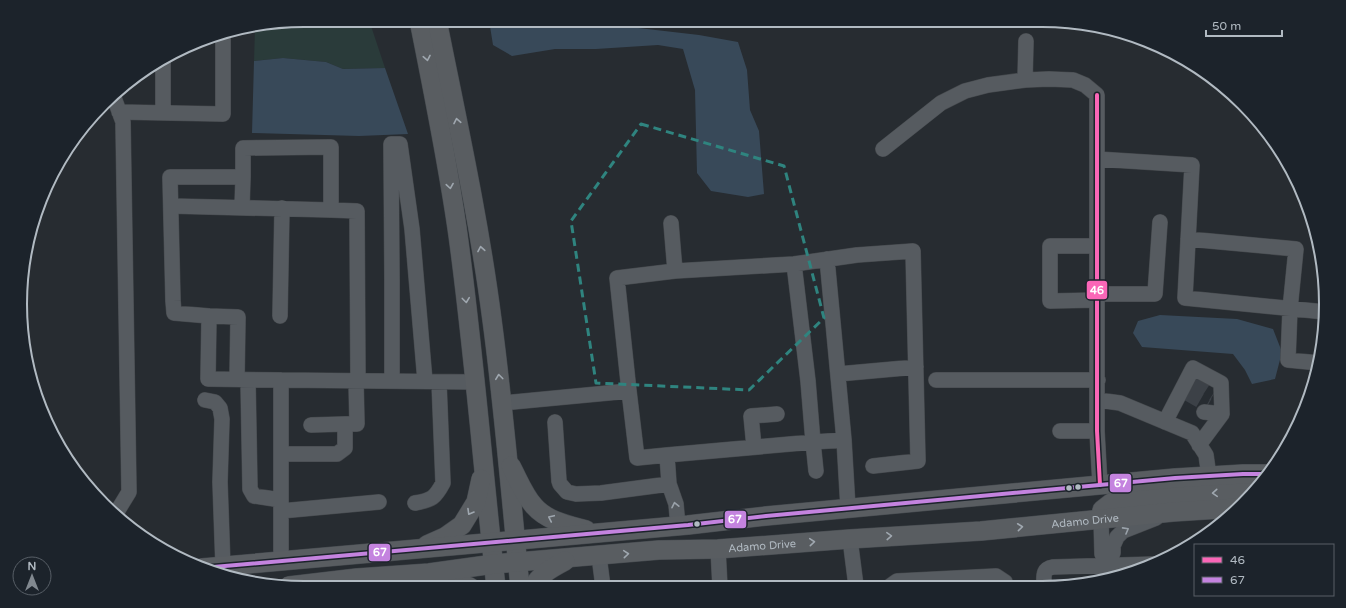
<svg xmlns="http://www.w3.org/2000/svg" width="1346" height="608" font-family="'Varela Round',sans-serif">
	<rect width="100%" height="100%" fill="#272c31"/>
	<!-- green -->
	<path fill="#2a3b3a" d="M 304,20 L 369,20 L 385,68 L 343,69 L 326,62 L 283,58 L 254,61 L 255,28 Z"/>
	<!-- water -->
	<path fill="#384959" d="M 489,20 L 550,20 L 595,23 L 699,35 L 738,42 L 747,70 L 750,110 L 759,131 L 764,194 L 748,197 L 711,191 L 697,173 L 695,90 L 683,49 L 658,45 L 596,49 L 555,49 L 512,56 L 493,45 Z
		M 283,58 L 326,62 L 343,69 L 385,68 L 408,134 L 359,136 L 252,133 L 254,61 Z
		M 1160,315 L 1237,319 L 1273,329 L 1282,352 L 1275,379 L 1252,384 L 1245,370 L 1233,354 L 1142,347 L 1133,333 L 1138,321 Z"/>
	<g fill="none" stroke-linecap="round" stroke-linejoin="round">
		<!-- minor-tunnel -->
		<path stroke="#3c4147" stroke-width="15" stroke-dasharray="15 8" stroke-linecap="butt" d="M 1194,381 L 1214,394
			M 1187,393 L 1208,405"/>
		<defs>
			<path id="minor" d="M 163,58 L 163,113
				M 1025,80 L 1026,41
				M 113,95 L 123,122 L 129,492 L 115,515
				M 119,112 L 223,114 L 223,33
				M 883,149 L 941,103 L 965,91 L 988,85 L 1025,80 L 1049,79 L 1073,80 L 1085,85 L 1097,95 L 1097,431 L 1100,485
				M 1097,159 L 1192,165 L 1185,298 L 1325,312
				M 171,206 L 331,210 L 331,147 L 243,148 L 243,177 L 170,177 L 173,301 L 174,313 L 209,316 L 208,379 L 281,380
				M 242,207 L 243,177
				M 331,210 L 357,211 L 358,381
				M 1188,239 L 1296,249 L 1290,309 L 1288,360 L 1319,363
				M 1097,246 L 1050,246 L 1050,301 L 1097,300
				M 827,259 L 844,440
				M 794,264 L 808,381 L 813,442 L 844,440 L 848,508
				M 675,271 L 794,264 L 857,255 L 913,251 L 918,461 L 873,466
				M 1097,294 L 1155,294 L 1160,222
				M 209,316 L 238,317 L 237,379
				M 280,316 L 282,208
				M 838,374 L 916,367
				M 248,380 L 250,489 L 254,496 L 281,500
				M 936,380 L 1098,380
				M 392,381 L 392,280 L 391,144 L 400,144 L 412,229 L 425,381
				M 629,391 L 637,458 L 667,455 L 669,484 L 676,504 L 678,526
				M 205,400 L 215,402 L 220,408 L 222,419 L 220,482 L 223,567
				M 1098,400 L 1120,403 L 1192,433 L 1206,455 L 1209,476
				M 502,403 L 629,391 L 617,278 L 675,271 L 671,223
				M 1204,412 L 1222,414
				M 555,422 L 559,481 L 560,484 L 567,492 L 576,494 L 601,493 L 669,484
				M 1165,422 L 1193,368 L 1221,383 L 1222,414 L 1199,445
				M 311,425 L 345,424
				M 1060,431 L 1097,431
				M 754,447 L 751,416 L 777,414
				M 281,454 L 337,454 L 345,448 L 345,424 L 357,424 L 356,381
				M 667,455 L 813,442 L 816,471
				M 415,503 C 432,500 435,498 443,483 L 439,382
				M 281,511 L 379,502
				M 1101,519 L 1102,554 L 1107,562 L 1107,578
				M 850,539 L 856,586
				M 718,549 L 720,587
				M 599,556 L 603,587
				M 281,562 L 281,380 L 476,382
				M 1107,562 L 1113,553 L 1113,546 L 1117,537 L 1123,531 L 1156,518
				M 890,586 L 897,581 L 996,576 L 1005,582 L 1005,586
				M 1044,586 C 1044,576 1042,569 1053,567 L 1155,564"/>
			<g id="major">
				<path d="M 419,20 C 433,91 448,163 458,235 C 474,352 483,470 496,587"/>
				<path d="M 437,20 C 457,120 479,219 492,320 C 504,409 511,498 520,587"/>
				<path d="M 511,466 C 518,479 524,495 534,506 C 547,521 568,525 586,530"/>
				<path d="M 1101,519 L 1102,510 L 1111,503 L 1148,498 L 1254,490"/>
				<path d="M 427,545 L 445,537 L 462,525 L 476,502 L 481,479"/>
				<path d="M 202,568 L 688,525 L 766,516 L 1175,478 L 1243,474 L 1269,474"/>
				<path d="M 432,574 L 457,582 L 470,587"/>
				<path id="s1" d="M 289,586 L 357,578 L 429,573 L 494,564 L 659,550 L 718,549 L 850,539 L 981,531 L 1173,512 L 1236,508"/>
				<path d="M 533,587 C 540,574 552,568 565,561"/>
			</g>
		</defs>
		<!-- minor casing -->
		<use href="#minor" stroke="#44484c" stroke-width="16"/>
		<!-- major casing -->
		<use href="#major" stroke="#44494e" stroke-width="20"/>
		<!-- minor -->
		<use href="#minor" stroke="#565b60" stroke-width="15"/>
		<!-- major -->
		<use href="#major" stroke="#595d61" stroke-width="19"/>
		<defs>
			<path id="bus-1" d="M 1097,95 L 1097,431 L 1100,485"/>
			<path id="bus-2" d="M 202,568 L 688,525 L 766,516 L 1175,478 L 1243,474 L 1269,474"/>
		</defs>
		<!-- bus-1 casing -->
		<use href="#bus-1" stroke="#1c232b" stroke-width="7"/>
		<!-- bus-2 casing -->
		<use href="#bus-2" stroke="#1c232b" stroke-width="7"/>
		<!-- bus-1 -->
		<use href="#bus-1" stroke="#fa66b7" stroke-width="4"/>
		<!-- bus-2 -->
		<use href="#bus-2" stroke="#c483df" stroke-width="4"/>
	</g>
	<!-- one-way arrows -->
	<defs><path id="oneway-chevron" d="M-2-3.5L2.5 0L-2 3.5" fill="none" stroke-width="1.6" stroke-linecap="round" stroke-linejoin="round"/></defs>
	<g stroke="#9fa7af">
		<use href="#oneway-chevron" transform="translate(427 58) rotate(79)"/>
		<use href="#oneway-chevron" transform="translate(457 121) rotate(-101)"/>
		<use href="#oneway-chevron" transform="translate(450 186) rotate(81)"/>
		<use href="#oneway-chevron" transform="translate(481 249) rotate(-100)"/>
		<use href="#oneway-chevron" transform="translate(466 300) rotate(83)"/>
		<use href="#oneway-chevron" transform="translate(499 377) rotate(-97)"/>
		<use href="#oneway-chevron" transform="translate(1215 493) rotate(176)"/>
		<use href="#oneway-chevron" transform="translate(470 512) rotate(120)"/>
		<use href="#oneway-chevron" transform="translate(551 518) rotate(-155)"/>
		<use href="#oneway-chevron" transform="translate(1020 527) rotate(-6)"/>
		<use href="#oneway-chevron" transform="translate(889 536) rotate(-3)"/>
		<use href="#oneway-chevron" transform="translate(812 542) rotate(-5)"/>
		<use href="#oneway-chevron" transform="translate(626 554) rotate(-5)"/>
	</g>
	<g stroke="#9aa2aa">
		<use href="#oneway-chevron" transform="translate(675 505) rotate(-102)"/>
		<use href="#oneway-chevron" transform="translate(1126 530) rotate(-29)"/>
	</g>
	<!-- marked area -->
	<path fill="none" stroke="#2f847f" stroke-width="3" stroke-dasharray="8 5" stroke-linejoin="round" d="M 641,124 L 784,166 L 824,318 L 749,390 L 596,383 L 571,221 Z"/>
	<!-- markers -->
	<g fill="#b1bac2" stroke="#1c232b" stroke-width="1.5">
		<circle cx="1078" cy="487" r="3.5"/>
		<circle cx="1069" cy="488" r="3.5"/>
		<circle cx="697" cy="524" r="3.5"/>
	</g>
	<g text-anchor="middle" stroke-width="3.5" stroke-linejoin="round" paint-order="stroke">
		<!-- street labels -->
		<g font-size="11" fill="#b1bac2" stroke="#1c232b">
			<text dy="4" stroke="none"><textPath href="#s1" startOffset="799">Adamo Drive</textPath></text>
			<text dy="4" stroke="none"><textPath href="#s1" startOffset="475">Adamo Drive</textPath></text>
		</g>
	</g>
	<!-- crop -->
	<path d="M0 0H1346V608H0ZM304 27H1042A277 277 0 0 1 1319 304V304A277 277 0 0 1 1042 581H304A277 277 0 0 1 27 304V304A277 277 0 0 1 304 27Z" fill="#1c232b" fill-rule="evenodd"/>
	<path fill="none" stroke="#b1bac2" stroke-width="2" d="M304 27H1042A277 277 0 0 1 1319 304V304A277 277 0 0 1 1042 581H304A277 277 0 0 1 27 304V304A277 277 0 0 1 304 27Z"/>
	<g stroke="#1c232b" stroke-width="1.5">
		<rect x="1086" y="280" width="22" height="20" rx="4" fill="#fa66b7"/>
		<rect x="1109" y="473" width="23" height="20" rx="4" fill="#c483df"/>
		<rect x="724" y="510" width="23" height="19" rx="4" fill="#c483df"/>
		<rect x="368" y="543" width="23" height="19" rx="4" fill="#c483df"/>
	</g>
	<g font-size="11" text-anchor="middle" font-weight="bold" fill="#fff">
		<text x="1097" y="294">46</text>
		<text x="1121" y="487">67</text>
		<text x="735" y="523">67</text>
		<text x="380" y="556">67</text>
	</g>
	<!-- legend -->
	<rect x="1194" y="544" width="140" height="52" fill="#1c232b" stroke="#585f67"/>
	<rect x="1202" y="557" width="20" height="6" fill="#fa66b7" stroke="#585f67"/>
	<text x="1230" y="564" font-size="12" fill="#b1bac2">46</text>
	<rect x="1202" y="577" width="20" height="6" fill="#c483df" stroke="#585f67"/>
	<text x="1230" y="584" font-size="12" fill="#b1bac2">67</text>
	<!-- north arrow -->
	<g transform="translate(32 576)"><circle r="19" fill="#1c232b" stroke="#585f67"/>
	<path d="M0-3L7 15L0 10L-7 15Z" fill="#81888f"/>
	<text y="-6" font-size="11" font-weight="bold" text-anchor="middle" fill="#b1bac2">N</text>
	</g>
	<!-- scale -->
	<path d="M1206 30v6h76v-6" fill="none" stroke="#b1bac2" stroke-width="2"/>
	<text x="1212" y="30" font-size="12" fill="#b1bac2" stroke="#1c232b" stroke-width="3" paint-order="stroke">50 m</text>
</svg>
